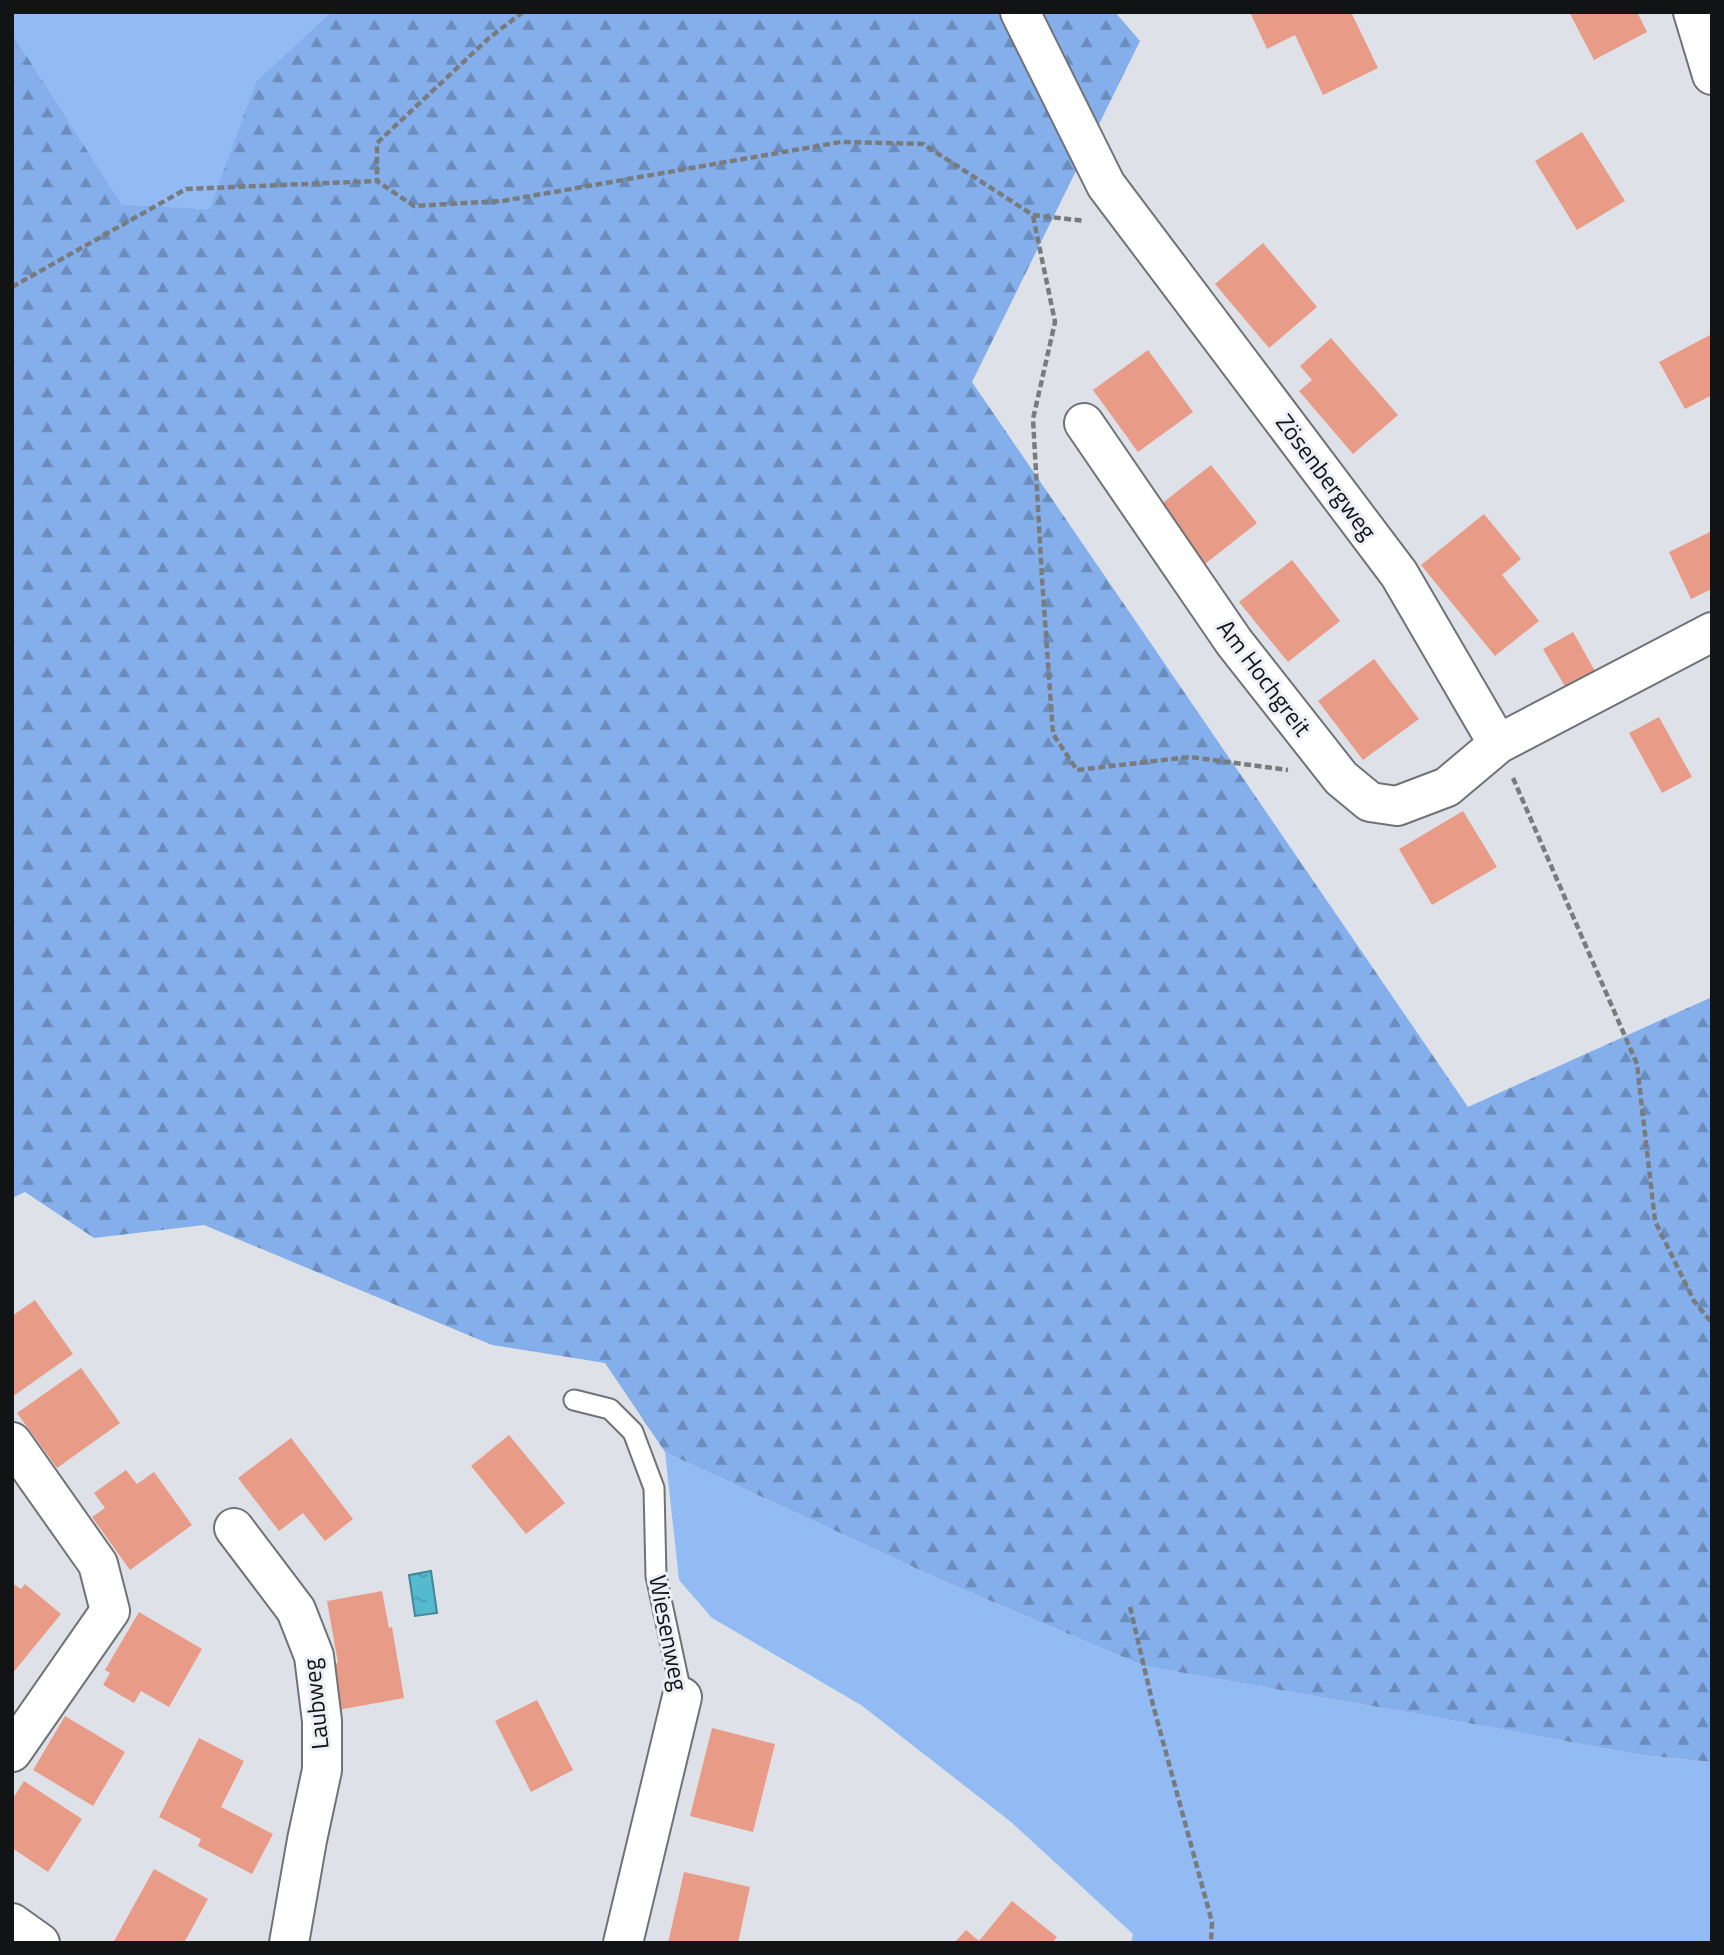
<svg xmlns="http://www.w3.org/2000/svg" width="1724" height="1955" font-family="'Titillium Web',sans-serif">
	<defs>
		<pattern id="forest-firs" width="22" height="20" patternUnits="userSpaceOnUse" patternTransform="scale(1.75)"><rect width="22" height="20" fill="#85afeb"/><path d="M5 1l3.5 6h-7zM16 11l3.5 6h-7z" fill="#6b8dbd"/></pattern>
		<pattern id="water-ripples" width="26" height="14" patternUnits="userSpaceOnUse" patternTransform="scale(1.75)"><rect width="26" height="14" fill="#55b9d0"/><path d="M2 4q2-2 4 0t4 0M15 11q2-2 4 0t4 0" fill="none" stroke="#499eb2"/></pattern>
	</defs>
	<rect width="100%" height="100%" fill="#dee2e8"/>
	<!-- green -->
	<path fill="#92bbf4" d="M 12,12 L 331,12 L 256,81 L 211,209 L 122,206 L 12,33 Z
		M 665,1452 L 939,1579 L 1144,1666 L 1440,1718 L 1641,1755 L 1712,1762 L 1712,1943 L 1131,1943 L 1133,1934 L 1011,1822 L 861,1705 L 712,1618 L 679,1580 Z"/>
	<!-- forest -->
	<path fill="url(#forest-firs)" d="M 331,12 L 1115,12 L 1140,41 L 972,382 L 1468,1107 L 1712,997 L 1712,1762 L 1641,1755 L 1440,1718 L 1144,1666 L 939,1579 L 665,1452 L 605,1363 L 492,1345 L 204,1225 L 94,1238 L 25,1192 L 12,1198 L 12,33 L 122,205 L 210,209 L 256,81 Z"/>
	<!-- water -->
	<path fill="url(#water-ripples)" stroke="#418798" stroke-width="2" d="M 431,1571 L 437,1613 L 415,1616 L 409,1575 Z"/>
	<!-- building -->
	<path fill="#e89b86" d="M 1250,12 L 1351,12 L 1378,68 L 1323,95 L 1295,35 L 1267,49 Z
		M 1569,12 L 1637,12 L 1647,32 L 1594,60 Z
		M 1582,132 L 1625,201 L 1577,230 L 1535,161 Z
		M 1263,243 L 1317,307 L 1269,348 L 1215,284 Z
		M 1710,335 L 1712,338 L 1712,395 L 1685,409 L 1659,362 Z
		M 1331,338 L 1398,415 L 1353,454 L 1299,391 L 1312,380 L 1300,366 Z
		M 1148,350 L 1193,412 L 1138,452 L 1093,390 Z
		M 1211,465 L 1257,523 L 1205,564 L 1160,505 Z
		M 1484,514 L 1521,559 L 1502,575 L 1539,621 L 1495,656 L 1421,565 Z
		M 1712,531 L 1712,589 L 1691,599 L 1669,552 Z
		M 1292,560 L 1340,621 L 1288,662 L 1239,602 Z
		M 1573,632 L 1595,671 L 1566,688 L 1543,649 Z
		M 1374,659 L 1419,719 L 1363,760 L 1318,701 Z
		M 1659,717 L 1692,777 L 1662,793 L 1629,733 Z
		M 1463,811 L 1497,867 L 1432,905 L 1399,849 Z
		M 35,1300 L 73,1354 L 12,1397 L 12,1316 Z
		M 81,1368 L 120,1423 L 57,1468 L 17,1413 Z
		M 509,1435 L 565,1503 L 526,1534 L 471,1466 Z
		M 291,1438 L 353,1519 L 325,1541 L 303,1513 L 279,1531 L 238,1478 Z
		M 126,1470 L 137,1484 L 154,1472 L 192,1525 L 130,1570 L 92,1517 L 105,1508 L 94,1493 Z
		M 12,1583 L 21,1589 L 25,1584 L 61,1614 L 12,1674 Z
		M 382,1591 L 389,1628 L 392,1627 L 404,1698 L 338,1710 L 330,1665 L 338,1663 L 327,1601 Z
		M 139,1612 L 202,1649 L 169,1707 L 141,1691 L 134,1703 L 103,1685 L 110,1673 L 105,1670 Z
		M 537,1700 L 573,1770 L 531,1792 L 495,1721 Z
		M 65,1716 L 125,1752 L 93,1806 L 33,1770 Z
		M 712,1728 L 775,1744 L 753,1832 L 690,1816 Z
		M 199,1738 L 244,1761 L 221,1807 L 273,1834 L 252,1874 L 198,1846 L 201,1839 L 159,1817 Z
		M 24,1781 L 82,1819 L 48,1872 L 12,1848 L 12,1800 Z
		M 154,1869 L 208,1899 L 184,1943 L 113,1943 Z
		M 684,1872 L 750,1887 L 738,1943 L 668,1943 Z
		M 1012,1901 L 1057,1937 L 1052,1943 L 954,1943 L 966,1930 L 979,1941 Z"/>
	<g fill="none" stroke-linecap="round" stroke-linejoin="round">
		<defs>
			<path id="lane" d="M 574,1400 L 610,1409 L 633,1432 L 654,1488 L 656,1576 L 682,1697"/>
			<path id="street" d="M 1020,12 L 1106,185 L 1399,574 L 1498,744 L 1712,632
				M 1693,12 L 1712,75
				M 1084,423 L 1234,642 L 1341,778 L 1370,802 L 1397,806 L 1447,787 L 1498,744
				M 12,1442 L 98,1564 L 110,1611 L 12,1752
				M 234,1528 L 296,1610 L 314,1656 L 322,1721 L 322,1770 L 307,1840 L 289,1943
				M 12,1923 L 40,1943
				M 623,1943 L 682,1697"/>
		</defs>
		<!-- lane casing -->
		<use href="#lane" stroke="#6f7277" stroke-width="23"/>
		<!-- street casing -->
		<use href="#street" stroke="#6f7277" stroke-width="42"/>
		<!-- path -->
		<path stroke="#797c7f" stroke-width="4.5" stroke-dasharray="7 3.5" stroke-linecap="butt" d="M 523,12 L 489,38 L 377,143 L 377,181 L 414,206 L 502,201 L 841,142 L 923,144 L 1033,215 L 1085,221
			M 1033,216 L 1055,322 L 1033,419 L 1042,578 L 1053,734 L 1077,770 L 1190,757 L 1288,770
			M 12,287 L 186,189 L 377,181
			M 1513,778 L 1637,1064 L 1655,1221 L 1694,1301 L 1712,1323
			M 1130,1607 L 1153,1705 L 1212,1922 L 1211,1943"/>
		<!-- lane -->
		<use href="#lane" stroke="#fff" stroke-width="19"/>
		<!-- street -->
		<use href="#street" stroke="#fff" stroke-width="38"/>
	</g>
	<g text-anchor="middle" stroke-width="6" stroke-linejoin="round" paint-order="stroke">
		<!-- street labels -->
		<g font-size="24" fill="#111314" stroke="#eceff5">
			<text transform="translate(1326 477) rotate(53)" y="8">Zösenbergweg</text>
			<text transform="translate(1264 678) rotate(53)" y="8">Am Hochgreit</text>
			<text transform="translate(668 1633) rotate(79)" y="8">Wiesenweg</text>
			<text transform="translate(316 1704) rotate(-96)" y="8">Laubweg</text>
		</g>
	</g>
	<!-- border -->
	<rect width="1724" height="1955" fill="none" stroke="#111314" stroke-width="28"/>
</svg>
